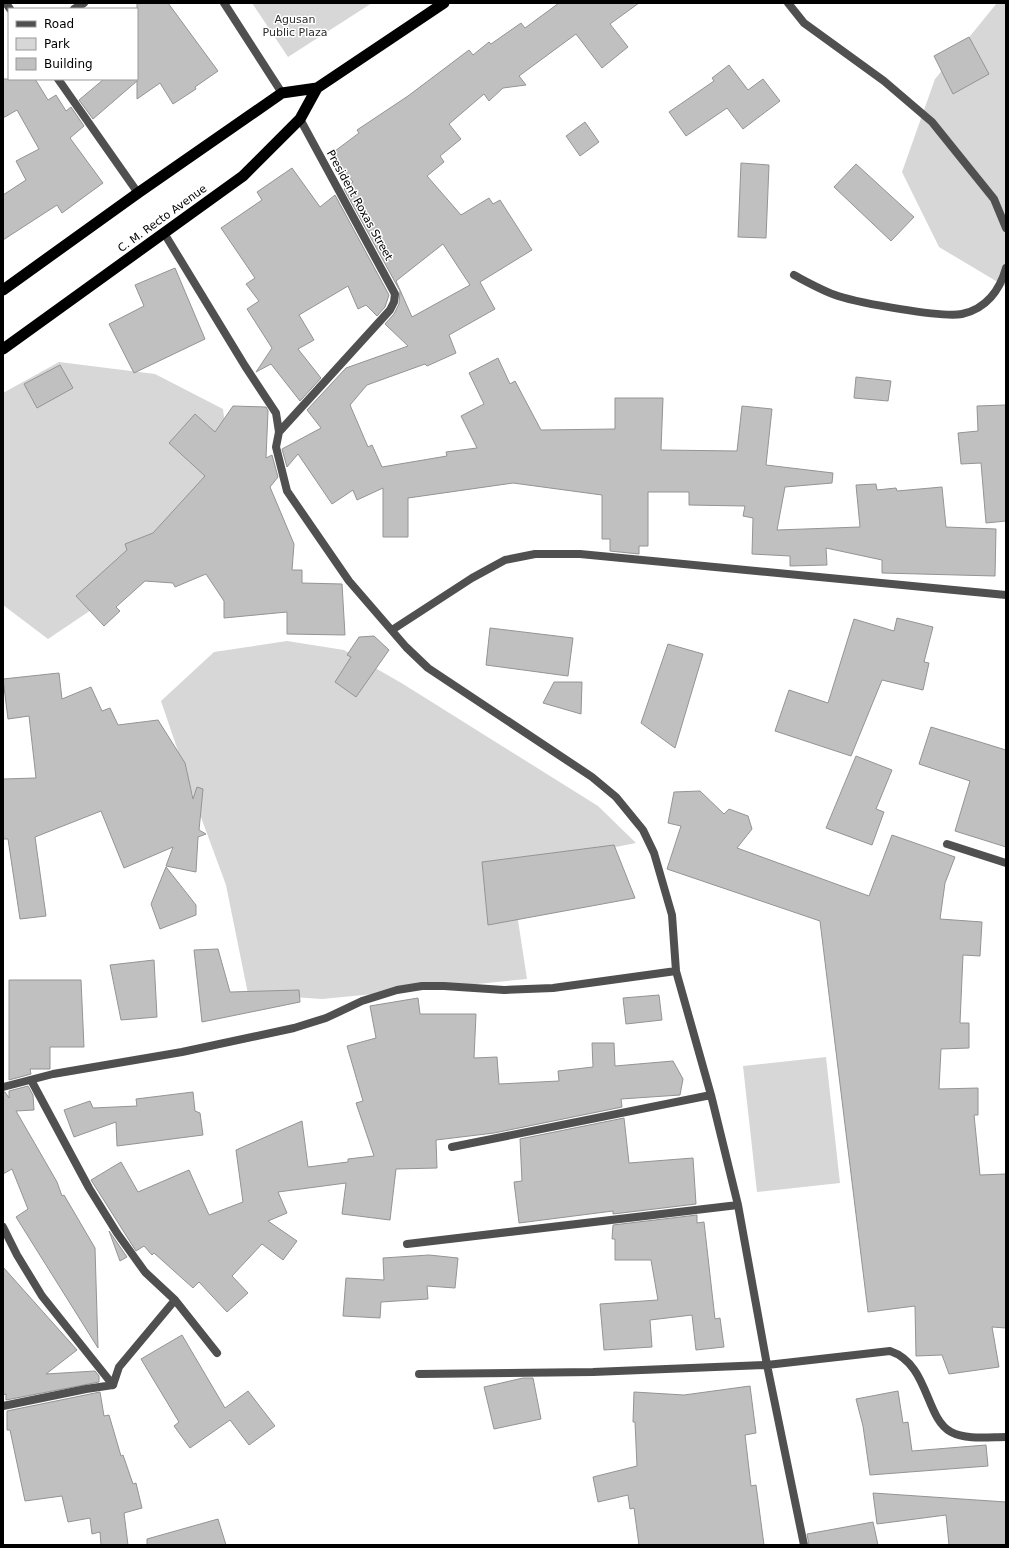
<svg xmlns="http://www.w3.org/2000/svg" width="1009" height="1548" font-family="'DejaVu Sans',sans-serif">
	<rect width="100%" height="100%" fill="#fff"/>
	<!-- green -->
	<path fill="#d7d7d7" d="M 252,3 L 372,3 L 288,57 Z
		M 997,3 L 1006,3 L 1006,287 L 939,247 L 902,172 L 935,79 Z
		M 59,362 L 155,374 L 223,409 L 231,470 L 103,602 L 48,639 L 3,605 L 3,393 Z
		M 287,641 L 344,650 L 403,684 L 598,806 L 636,843 L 510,868 L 527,979 L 322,999 L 248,994 L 226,885 L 195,801 L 161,701 L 214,652 Z
		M 826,1057 L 840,1183 L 757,1192 L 743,1066 Z"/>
	<!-- building -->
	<path fill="#c0c0c0" stroke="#949494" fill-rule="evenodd" d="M 137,3 L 168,3 L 218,71 L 195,87 L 196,89 L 173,104 L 160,83 L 137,99 L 137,81 L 93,119 L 79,100 L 104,79 L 137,79 Z
		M 559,3 L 639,3 L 610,24 L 628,47 L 602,68 L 576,34 L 519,76 L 526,85 L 503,88 L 489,101 L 484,94 L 449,124 L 461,139 L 440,156 L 444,162 L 427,176 L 461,215 L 489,198 L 493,204 L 500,200 L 532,250 L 480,282 L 495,309 L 449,335 L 456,353 L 427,366 L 425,364 L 367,385 L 350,405 L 368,447 L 372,445 L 382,467 L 447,456 L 446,452 L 477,448 L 461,416 L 484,404 L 469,373 L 498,358 L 510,384 L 515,381 L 541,430 L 615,429 L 615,398 L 663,398 L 661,450 L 737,451 L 742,406 L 772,409 L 766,465 L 833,473 L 832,483 L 785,487 L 777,530 L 860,527 L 856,485 L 876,484 L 877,490 L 896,488 L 897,491 L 942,487 L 946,527 L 996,529 L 995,576 L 882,573 L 882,560 L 826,548 L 827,565 L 790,566 L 790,556 L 752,554 L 753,518 L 743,516 L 745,506 L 689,505 L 689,492 L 648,492 L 648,546 L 639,546 L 639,554 L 610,551 L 610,539 L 602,539 L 602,495 L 513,483 L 408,498 L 408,537 L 383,537 L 383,488 L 357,500 L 353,490 L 332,504 L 298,454 L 287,467 L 282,449 L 321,428 L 307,410 L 346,368 L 408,346 L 385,324 L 394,314 L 399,304 L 400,291 L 344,189 L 353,182 L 331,154 L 359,133 L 357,130 L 408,96 L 469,50 L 473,55 L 489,42 L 491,44 L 521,23 L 525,28 ZM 443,244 L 470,285 L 412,317 L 396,281 Z
		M 969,37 L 989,74 L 953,94 L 934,56 Z
		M 729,65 L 748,90 L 763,79 L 780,101 L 743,129 L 727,108 L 686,136 L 669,112 L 714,81 L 712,78 Z
		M 3,79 L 35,79 L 48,100 L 56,95 L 66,111 L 71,107 L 84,126 L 70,138 L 103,183 L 62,213 L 57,205 L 3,240 L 3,195 L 26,180 L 16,161 L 39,149 L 17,110 L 3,118 Z
		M 585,122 L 599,142 L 580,156 L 566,136 Z
		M 741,163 L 769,165 L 766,238 L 738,237 Z
		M 856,164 L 914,217 L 891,241 L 834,187 Z
		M 292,168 L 320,207 L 335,195 L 389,295 L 385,307 L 377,316 L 366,305 L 358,309 L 348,286 L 299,315 L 314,340 L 298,349 L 321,378 L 300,401 L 271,364 L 256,372 L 272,348 L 247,309 L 259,301 L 246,284 L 255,278 L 221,228 L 262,200 L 257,192 Z
		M 175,268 L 205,339 L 134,373 L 109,324 L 144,306 L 135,285 Z
		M 60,365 L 73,388 L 37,408 L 24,384 Z
		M 856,377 L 891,381 L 888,401 L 854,398 Z
		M 1006,405 L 1006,521 L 986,523 L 981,463 L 961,464 L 958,433 L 978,431 L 977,406 Z
		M 233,406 L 266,407 L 268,411 L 266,458 L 272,455 L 278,477 L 270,487 L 294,544 L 292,570 L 302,570 L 302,583 L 342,584 L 345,635 L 287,634 L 287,612 L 224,618 L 224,601 L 206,574 L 175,587 L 173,583 L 145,581 L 116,607 L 120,611 L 104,626 L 76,596 L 127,550 L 125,544 L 153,533 L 205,476 L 169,443 L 195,414 L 215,432 Z
		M 897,618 L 933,627 L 924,662 L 929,663 L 923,690 L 882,680 L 851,756 L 775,731 L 789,690 L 828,703 L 854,619 L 894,631 Z
		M 490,628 L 573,638 L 568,676 L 486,665 Z
		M 374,636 L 389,650 L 356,697 L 335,682 L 351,657 L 347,655 L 359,637 Z
		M 668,644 L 703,654 L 675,748 L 641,723 Z
		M 59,673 L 62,699 L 91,687 L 102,711 L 110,708 L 118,725 L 158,720 L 185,763 L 193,799 L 197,787 L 203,789 L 199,830 L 206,834 L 198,837 L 196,872 L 166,866 L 173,847 L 124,868 L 101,811 L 35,837 L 46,916 L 20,919 L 8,839 L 3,839 L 3,779 L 36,778 L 29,716 L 8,719 L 3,679 Z
		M 554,682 L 582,682 L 581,714 L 543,703 Z
		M 931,727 L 1006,750 L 1006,847 L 955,831 L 970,781 L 919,764 Z
		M 856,756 L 892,770 L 876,809 L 884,812 L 872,845 L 826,828 Z
		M 700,791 L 724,814 L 729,809 L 748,816 L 752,829 L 737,848 L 869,896 L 892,835 L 955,857 L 945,883 L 940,919 L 982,922 L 980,956 L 963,955 L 960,1023 L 969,1023 L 969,1048 L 941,1049 L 939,1089 L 978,1088 L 978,1115 L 974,1115 L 980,1175 L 1006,1174 L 1006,1328 L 992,1327 L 999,1367 L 949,1374 L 942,1355 L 916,1356 L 915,1306 L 868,1312 L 820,921 L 667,869 L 681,826 L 668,823 L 674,792 Z
		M 614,845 L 635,898 L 488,925 L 482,862 Z
		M 166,867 L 196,905 L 196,915 L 160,929 L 151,904 Z
		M 218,949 L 230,992 L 299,990 L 300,1002 L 202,1022 L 194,950 Z
		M 154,960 L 157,1017 L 121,1020 L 110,965 Z
		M 9,980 L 81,980 L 84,1047 L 50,1047 L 50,1069 L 30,1069 L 31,1074 L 9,1080 Z
		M 659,995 L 662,1020 L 626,1024 L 623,998 Z
		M 418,998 L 420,1014 L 476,1014 L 474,1058 L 497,1057 L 499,1084 L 559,1081 L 558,1071 L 593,1067 L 592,1043 L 614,1043 L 615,1066 L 673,1061 L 683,1079 L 680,1095 L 621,1099 L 622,1107 L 494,1133 L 436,1140 L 437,1168 L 396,1169 L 390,1220 L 342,1214 L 346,1183 L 278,1192 L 287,1213 L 268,1221 L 297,1241 L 283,1260 L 262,1244 L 232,1276 L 248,1293 L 227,1312 L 199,1282 L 193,1288 L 154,1253 L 152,1255 L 144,1246 L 136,1251 L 91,1180 L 121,1162 L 138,1192 L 189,1170 L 209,1215 L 243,1202 L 236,1150 L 302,1121 L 308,1167 L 348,1162 L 348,1159 L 374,1156 L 356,1103 L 363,1101 L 347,1046 L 376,1038 L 370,1006 Z
		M 28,1086 L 33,1095 L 34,1110 L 16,1111 L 57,1182 L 62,1196 L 64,1195 L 95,1248 L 98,1348 L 16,1217 L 28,1209 L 12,1169 L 3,1174 L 3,1092 L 5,1092 L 9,1098 L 9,1091 Z
		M 193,1092 L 195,1111 L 200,1113 L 203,1135 L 117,1146 L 116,1122 L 74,1137 L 64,1110 L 90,1101 L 93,1108 L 137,1106 L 136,1099 Z
		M 624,1118 L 629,1163 L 693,1158 L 696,1204 L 613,1214 L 613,1211 L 519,1223 L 514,1182 L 522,1181 L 520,1139 Z
		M 697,1215 L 697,1223 L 704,1222 L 715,1319 L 720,1318 L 724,1347 L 696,1350 L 692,1315 L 650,1320 L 652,1347 L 604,1350 L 600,1304 L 658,1300 L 651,1260 L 615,1260 L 615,1239 L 612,1239 L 613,1225 Z
		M 109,1231 L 127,1257 L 120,1261 Z
		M 429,1255 L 458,1258 L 455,1288 L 427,1286 L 428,1299 L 381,1302 L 380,1318 L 343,1316 L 346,1278 L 384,1280 L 383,1258 Z
		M 3,1267 L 77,1350 L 46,1374 L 95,1371 L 99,1376 L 99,1382 L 6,1400 L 6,1394 L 3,1395 Z
		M 182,1335 L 225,1408 L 248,1391 L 275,1426 L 249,1445 L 230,1420 L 190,1448 L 174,1426 L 179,1422 L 141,1359 Z
		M 523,1378 L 533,1378 L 541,1419 L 494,1429 L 484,1387 Z
		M 750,1386 L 756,1433 L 745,1435 L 751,1486 L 756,1485 L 764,1545 L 639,1545 L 634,1508 L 630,1509 L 628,1495 L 598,1502 L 593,1477 L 637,1466 L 635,1422 L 633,1422 L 634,1392 L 684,1395 Z
		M 898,1391 L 903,1423 L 908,1422 L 912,1451 L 986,1445 L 988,1466 L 870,1475 L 863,1426 L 856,1399 Z
		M 100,1392 L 104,1416 L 109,1415 L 121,1456 L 123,1455 L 133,1484 L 136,1483 L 142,1508 L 124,1513 L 128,1545 L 101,1545 L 100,1532 L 92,1534 L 90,1518 L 68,1522 L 62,1496 L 25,1501 L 10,1430 L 7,1430 L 7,1411 Z
		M 873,1493 L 1006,1502 L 1006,1545 L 949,1545 L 946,1515 L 877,1524 Z
		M 218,1519 L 226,1545 L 147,1545 L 147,1539 Z
		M 873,1522 L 878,1545 L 809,1545 L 807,1534 Z"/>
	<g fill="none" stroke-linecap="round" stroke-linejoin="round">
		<!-- service -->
		<path stroke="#505050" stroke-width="8" d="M 788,3 L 804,23 L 884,81 L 932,122 L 994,199 L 1006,228
			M 794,275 C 809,283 823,291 838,296 C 860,303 942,318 962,314 C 986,309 1000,290 1006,268"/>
		<!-- minor -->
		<path stroke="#505050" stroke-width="8" d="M 6,3 L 10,9
			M 224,3 L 282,93
			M 74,9 L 84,3
			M 58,79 L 138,193
			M 164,233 L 245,366 L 276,413 L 279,432 L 276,447 L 287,491 L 349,581 L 406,647 L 428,668 L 592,777 L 616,797 L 643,830 L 654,853 L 672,915 L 676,971 L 711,1095 L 738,1205 L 767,1365 L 804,1545
			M 279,432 L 390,310 L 394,302 L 395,294 L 300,119
			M 392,630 L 472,578 L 505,560 L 535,554 L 580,554 L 1006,595
			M 947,844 L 1006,863
			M 31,1080 L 89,1188 L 117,1233 L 145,1272 L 175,1300 L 217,1353
			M 3,1087 L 53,1074 L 182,1052 L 294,1028 L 326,1018 L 362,1001 L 397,990 L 422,986 L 444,986 L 504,990 L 553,988 L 676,971
			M 452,1147 L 711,1095
			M 3,1227 L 17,1255 L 42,1296 L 113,1385
			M 407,1244 L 738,1205
			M 419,1374 L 593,1372 L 767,1365 L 890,1351 C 929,1364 925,1418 951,1432 C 966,1440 989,1437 1006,1437
			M 3,1406 L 86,1389 L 113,1385 L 119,1367 L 175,1300"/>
		<!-- trunk -->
		<path stroke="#000" stroke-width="11" d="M 3,290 L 138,193 L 282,93 L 317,88 L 444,3
			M 3,349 L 243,176 L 300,119 L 317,88"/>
	</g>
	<g text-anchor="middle" stroke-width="3" stroke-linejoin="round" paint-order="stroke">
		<!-- park labels -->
		<g font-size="11" fill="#2e2e2e" stroke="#fff">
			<text x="295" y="23">Agusan<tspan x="295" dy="13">Public Plaza</tspan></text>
		</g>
		<!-- street labels -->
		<g font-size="11" fill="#000" stroke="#fff">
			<text transform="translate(360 205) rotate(61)" y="4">President Roxas Street</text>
			<text transform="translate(162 218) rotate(-36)" y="4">C. M. Recto Avenue</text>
		</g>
	</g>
	<!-- border -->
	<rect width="1009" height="1548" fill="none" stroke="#000000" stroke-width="8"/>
	<!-- legend -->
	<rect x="8" y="8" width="130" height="72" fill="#ffffff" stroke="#999999"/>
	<rect x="16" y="21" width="20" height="6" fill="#505050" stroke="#999999"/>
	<text x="44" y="28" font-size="12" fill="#000000">Road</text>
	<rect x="16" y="38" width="20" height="12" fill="#d7d7d7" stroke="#999999"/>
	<text x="44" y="48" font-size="12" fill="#000000">Park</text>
	<rect x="16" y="58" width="20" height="12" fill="#c0c0c0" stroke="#999999"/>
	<text x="44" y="68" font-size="12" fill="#000000">Building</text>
</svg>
